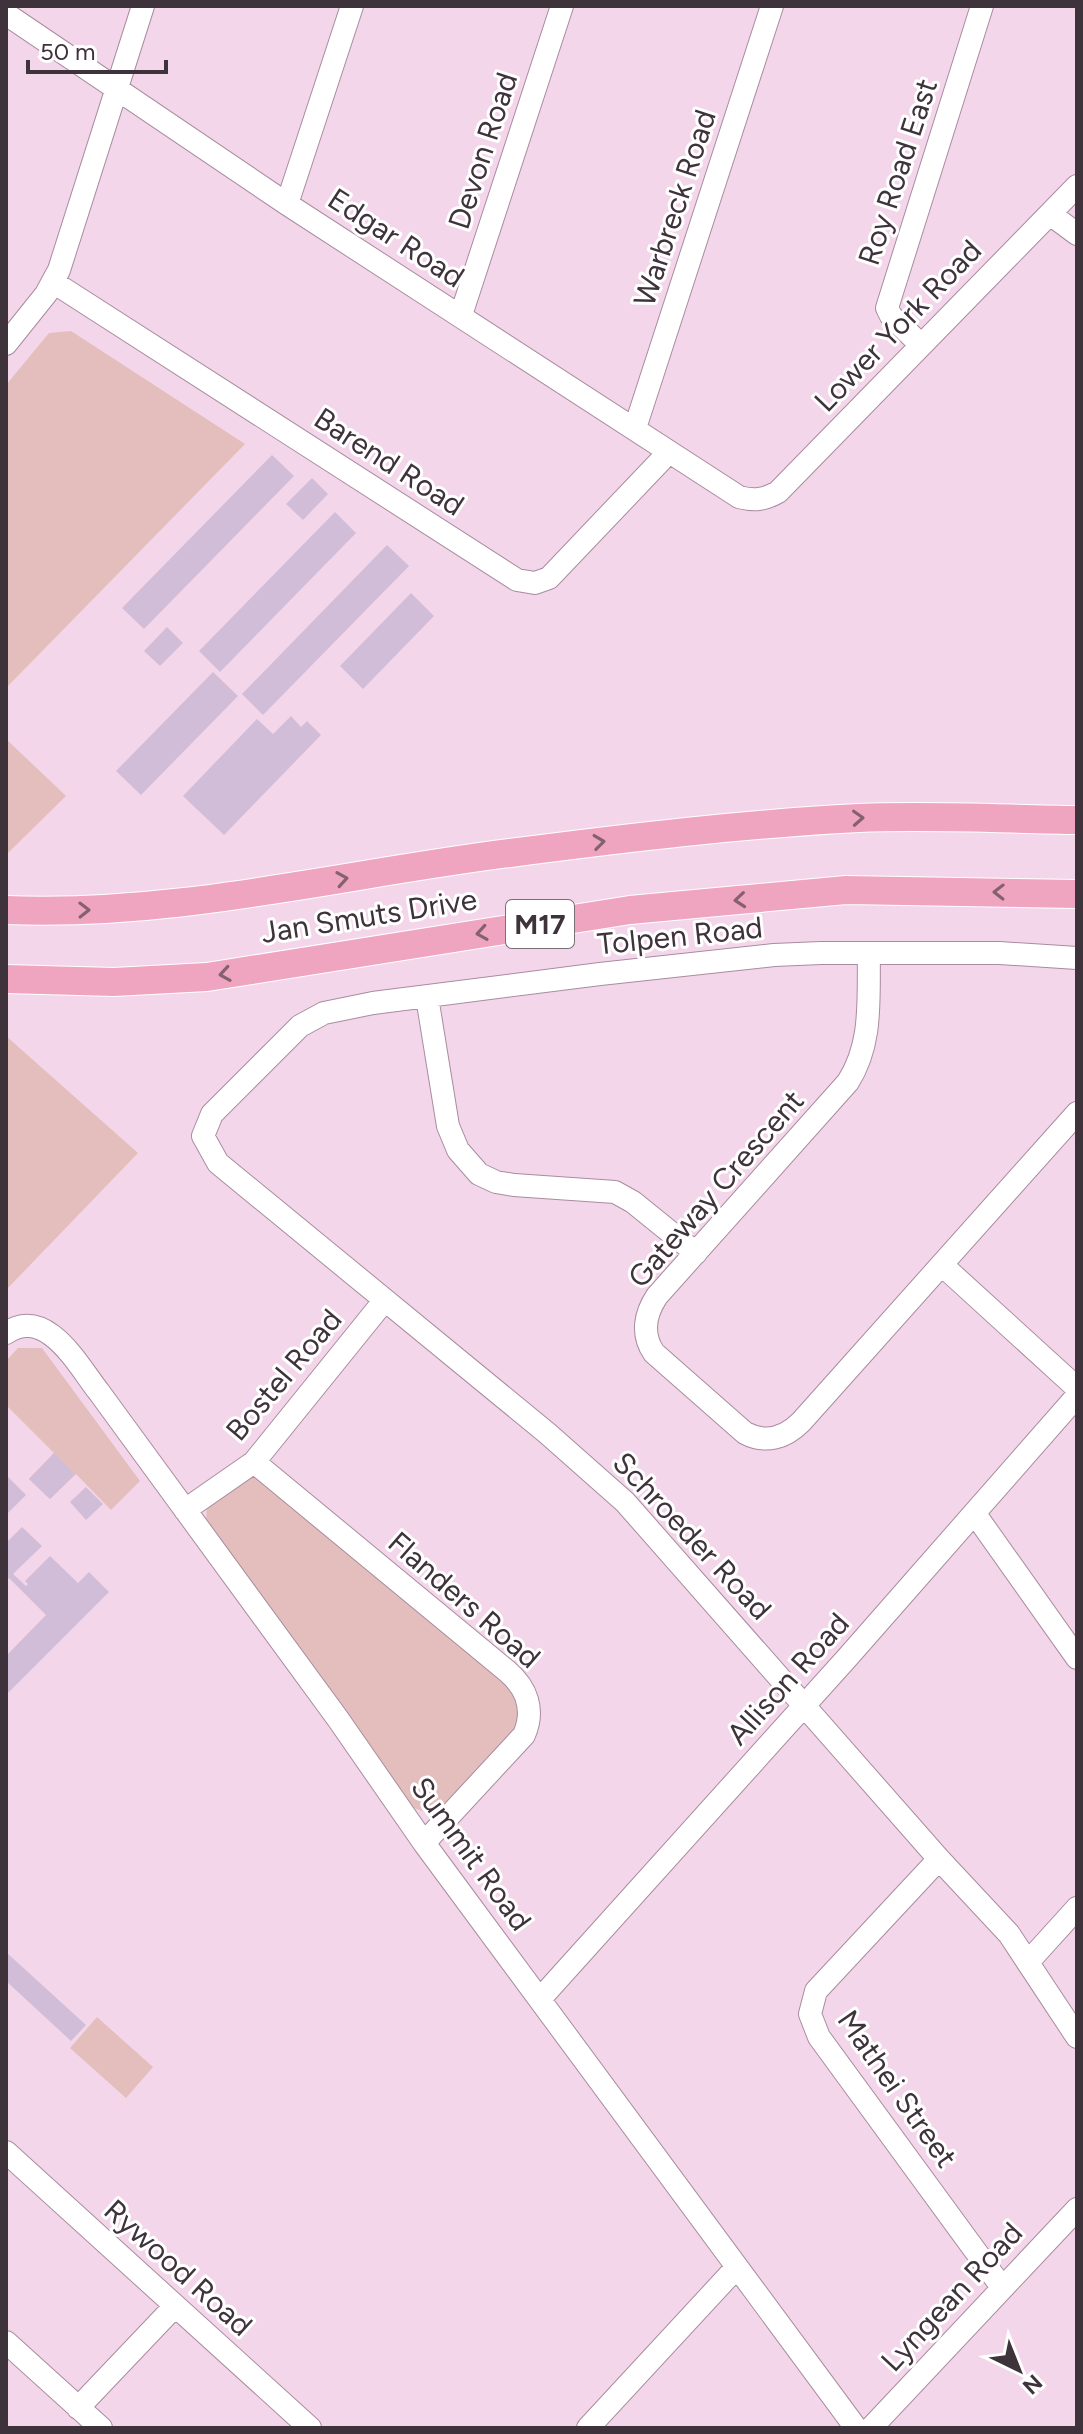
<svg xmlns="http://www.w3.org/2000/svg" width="1083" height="2434" font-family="Figtree,sans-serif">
	<rect width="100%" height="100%" fill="#f4d6ea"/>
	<!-- green -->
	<path fill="#e4bebc" d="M 71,331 L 245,444 L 6,688 L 6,385 L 49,333 Z
		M 6,739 L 66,796 L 8,853 L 6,853 Z
		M 6,1036 L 138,1153 L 6,1290 Z
		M 18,1348 L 42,1348 L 140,1481 L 111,1510 L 76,1474 L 50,1499 L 29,1479 L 54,1453 L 6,1405 L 6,1361 Z
		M 247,1476 L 255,1476 L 510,1684 L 521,1704 L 517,1728 L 443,1810 L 431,1814 L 414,1808 L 297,1645 L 210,1531 L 206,1520 L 207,1507 Z
		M 97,2017 L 153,2067 L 126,2098 L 70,2048 Z"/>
	<!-- building -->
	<path fill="#d1bdd8" d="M 272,455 L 294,476 L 144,629 L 122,608 Z
		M 312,478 L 328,494 L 303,520 L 286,504 Z
		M 335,512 L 356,533 L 220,672 L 199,651 Z
		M 387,545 L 409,566 L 263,715 L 242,694 Z
		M 411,593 L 434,616 L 363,689 L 340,666 Z
		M 167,627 L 183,643 L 160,666 L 144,651 Z
		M 213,672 L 238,696 L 141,795 L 116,771 Z
		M 291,716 L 301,727 L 307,721 L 321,735 L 224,835 L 183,796 L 257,719 L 273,734 Z
		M 54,1453 L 75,1474 L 50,1499 L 29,1479 Z
		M 6,1475 L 26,1495 L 6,1515 Z
		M 86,1487 L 103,1504 L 86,1520 L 70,1502 Z
		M 22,1527 L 42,1546 L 13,1574 L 26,1586 L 28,1584 L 25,1581 L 50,1556 L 78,1583 L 89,1572 L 109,1592 L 6,1695 L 6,1656 L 46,1615 L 9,1578 L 6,1582 L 6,1543 Z
		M 6,1952 L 86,2025 L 71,2041 L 6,1981 Z"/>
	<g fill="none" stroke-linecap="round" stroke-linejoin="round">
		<defs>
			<path id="minor" d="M 6,14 L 287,204 L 739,497 C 754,501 764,500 778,492 L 1077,186
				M 287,204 L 352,6
				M 1050,214 L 1077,234
				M 53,282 L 517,580 L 535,583 L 549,578 L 669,452
				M 461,315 L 562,6
				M 6,344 L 46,294 L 59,270 L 143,6
				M 921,345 L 891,316 L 887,308 L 982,6
				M 635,428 L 772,6
				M 869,953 C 868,999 873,1043 848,1082 L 657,1296 C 645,1314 641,1334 654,1353 L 745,1433 C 766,1444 785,1438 801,1422 L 1077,1113
				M 1077,958 L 999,953 L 821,953 L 774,955 L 600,974 L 373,1003 L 324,1013 L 300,1026 L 212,1114 L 203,1136 L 218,1163 L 547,1433 L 625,1502 L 939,1859 L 1009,1934 L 1077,2037
				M 427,997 L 448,1126 L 458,1150 L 479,1174 L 496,1182 L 514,1185 L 615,1192 L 633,1202 L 696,1253
				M 942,1265 L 1077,1388
				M 6,1333 C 47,1306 77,1364 99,1392 L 338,1719 L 424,1843 L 856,2428
				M 254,1462 L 507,1671 C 527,1688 535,1710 524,1735 L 424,1843
				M 185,1510 L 254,1462 L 384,1301
				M 975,1514 L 1077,1658
				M 939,1859 L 816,1991 L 810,2014 L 819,2037 L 1001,2286
				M 1029,1961 L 1077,1908
				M 540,1999 L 847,1658 L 1077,1396
				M 6,2152 L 310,2428
				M 6,2342 L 101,2428
				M 78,2408 L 175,2306
				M 588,2428 L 736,2268
				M 871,2428 L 1077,2209"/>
			<path id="major" d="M 6,910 C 177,917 342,874 510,853 C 626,838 742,824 859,818 C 932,815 1004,819 1077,820
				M 6,979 L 114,982 L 207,977 L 630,910 L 846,890 L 1077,894"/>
		</defs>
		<!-- minor casing -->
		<use href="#minor" stroke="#a88c9f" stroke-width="24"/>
		<!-- major casing -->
		<use href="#major" stroke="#fff" stroke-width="30"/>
		<!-- minor -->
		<use href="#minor" stroke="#fff" stroke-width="22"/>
		<!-- major -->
		<use href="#major" stroke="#efa5c0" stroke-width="28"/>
	</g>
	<!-- one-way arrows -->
	<defs><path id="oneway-chevron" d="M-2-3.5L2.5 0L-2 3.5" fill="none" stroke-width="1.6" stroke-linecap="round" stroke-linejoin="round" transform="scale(2)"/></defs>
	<g stroke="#856170">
		<use href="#oneway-chevron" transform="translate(858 818) rotate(-3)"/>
		<use href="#oneway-chevron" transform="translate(599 842) rotate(-7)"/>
		<use href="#oneway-chevron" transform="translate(342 879) rotate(-9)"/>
		<use href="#oneway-chevron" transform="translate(999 892) rotate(-179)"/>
		<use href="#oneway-chevron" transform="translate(740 900) rotate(175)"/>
		<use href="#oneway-chevron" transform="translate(84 910) rotate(-1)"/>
		<use href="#oneway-chevron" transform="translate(482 933) rotate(171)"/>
		<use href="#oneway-chevron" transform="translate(225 974) rotate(171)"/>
	</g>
	<g text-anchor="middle" stroke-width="6" stroke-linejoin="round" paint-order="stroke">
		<!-- shield labels -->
		<rect fill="#fff" stroke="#797076" stroke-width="2" x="506" y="900" width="68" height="48" rx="6"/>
		<g font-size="28" font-weight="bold" fill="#3f333b">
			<text x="540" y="934">M17</text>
		</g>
		<!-- street labels -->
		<g font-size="30" fill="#3f333b" stroke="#fff">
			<text transform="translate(483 151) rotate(-72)" y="10">Devon Road</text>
			<text transform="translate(898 172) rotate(-72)" y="10">Roy Road East</text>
			<text transform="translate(675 208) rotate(-72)" y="10">Warbreck Road</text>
			<text transform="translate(396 238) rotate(33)" y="10">Edgar Road</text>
			<text transform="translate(898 326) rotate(-46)" y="10">Lower York Road</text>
			<text transform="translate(389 462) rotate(33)" y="10">Barend Road</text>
			<text transform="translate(369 916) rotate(-9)" y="10">Jan Smuts Drive</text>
			<text transform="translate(680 936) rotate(-6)" y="10">Tolpen Road</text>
			<text transform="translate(716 1189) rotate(-49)" y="10">Gateway Crescent</text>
			<text transform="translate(284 1375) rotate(-50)" y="10">Bostel Road</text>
			<text transform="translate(692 1536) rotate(47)" y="10">Schroeder Road</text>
			<text transform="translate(464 1600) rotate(41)" y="10">Flanders Road</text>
			<text transform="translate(788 1679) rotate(-48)" y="10">Allison Road</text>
			<text transform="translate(471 1854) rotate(54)" y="10">Summit Road</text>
			<text transform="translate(897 2089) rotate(55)" y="10">Mathei Street</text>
			<text transform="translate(178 2268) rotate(42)" y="10">Rywood Road</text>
			<text transform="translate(952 2297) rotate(-47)" y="10">Lyngean Road</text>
		</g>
	</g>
	<!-- border -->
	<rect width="1083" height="2434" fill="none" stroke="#3f333b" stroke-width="16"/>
	<!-- north arrow -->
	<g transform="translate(1019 2370) rotate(137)" stroke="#ffffff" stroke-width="6" paint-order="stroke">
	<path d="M0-6L14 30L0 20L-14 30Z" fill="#3f333b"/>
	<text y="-12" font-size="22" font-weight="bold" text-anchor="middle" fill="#3f333b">N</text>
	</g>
	<!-- scale -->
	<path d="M28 60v12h138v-12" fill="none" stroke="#3f333b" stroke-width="4"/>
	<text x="40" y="60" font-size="24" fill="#3f333b" stroke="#ffffff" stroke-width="6" paint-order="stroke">50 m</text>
</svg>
